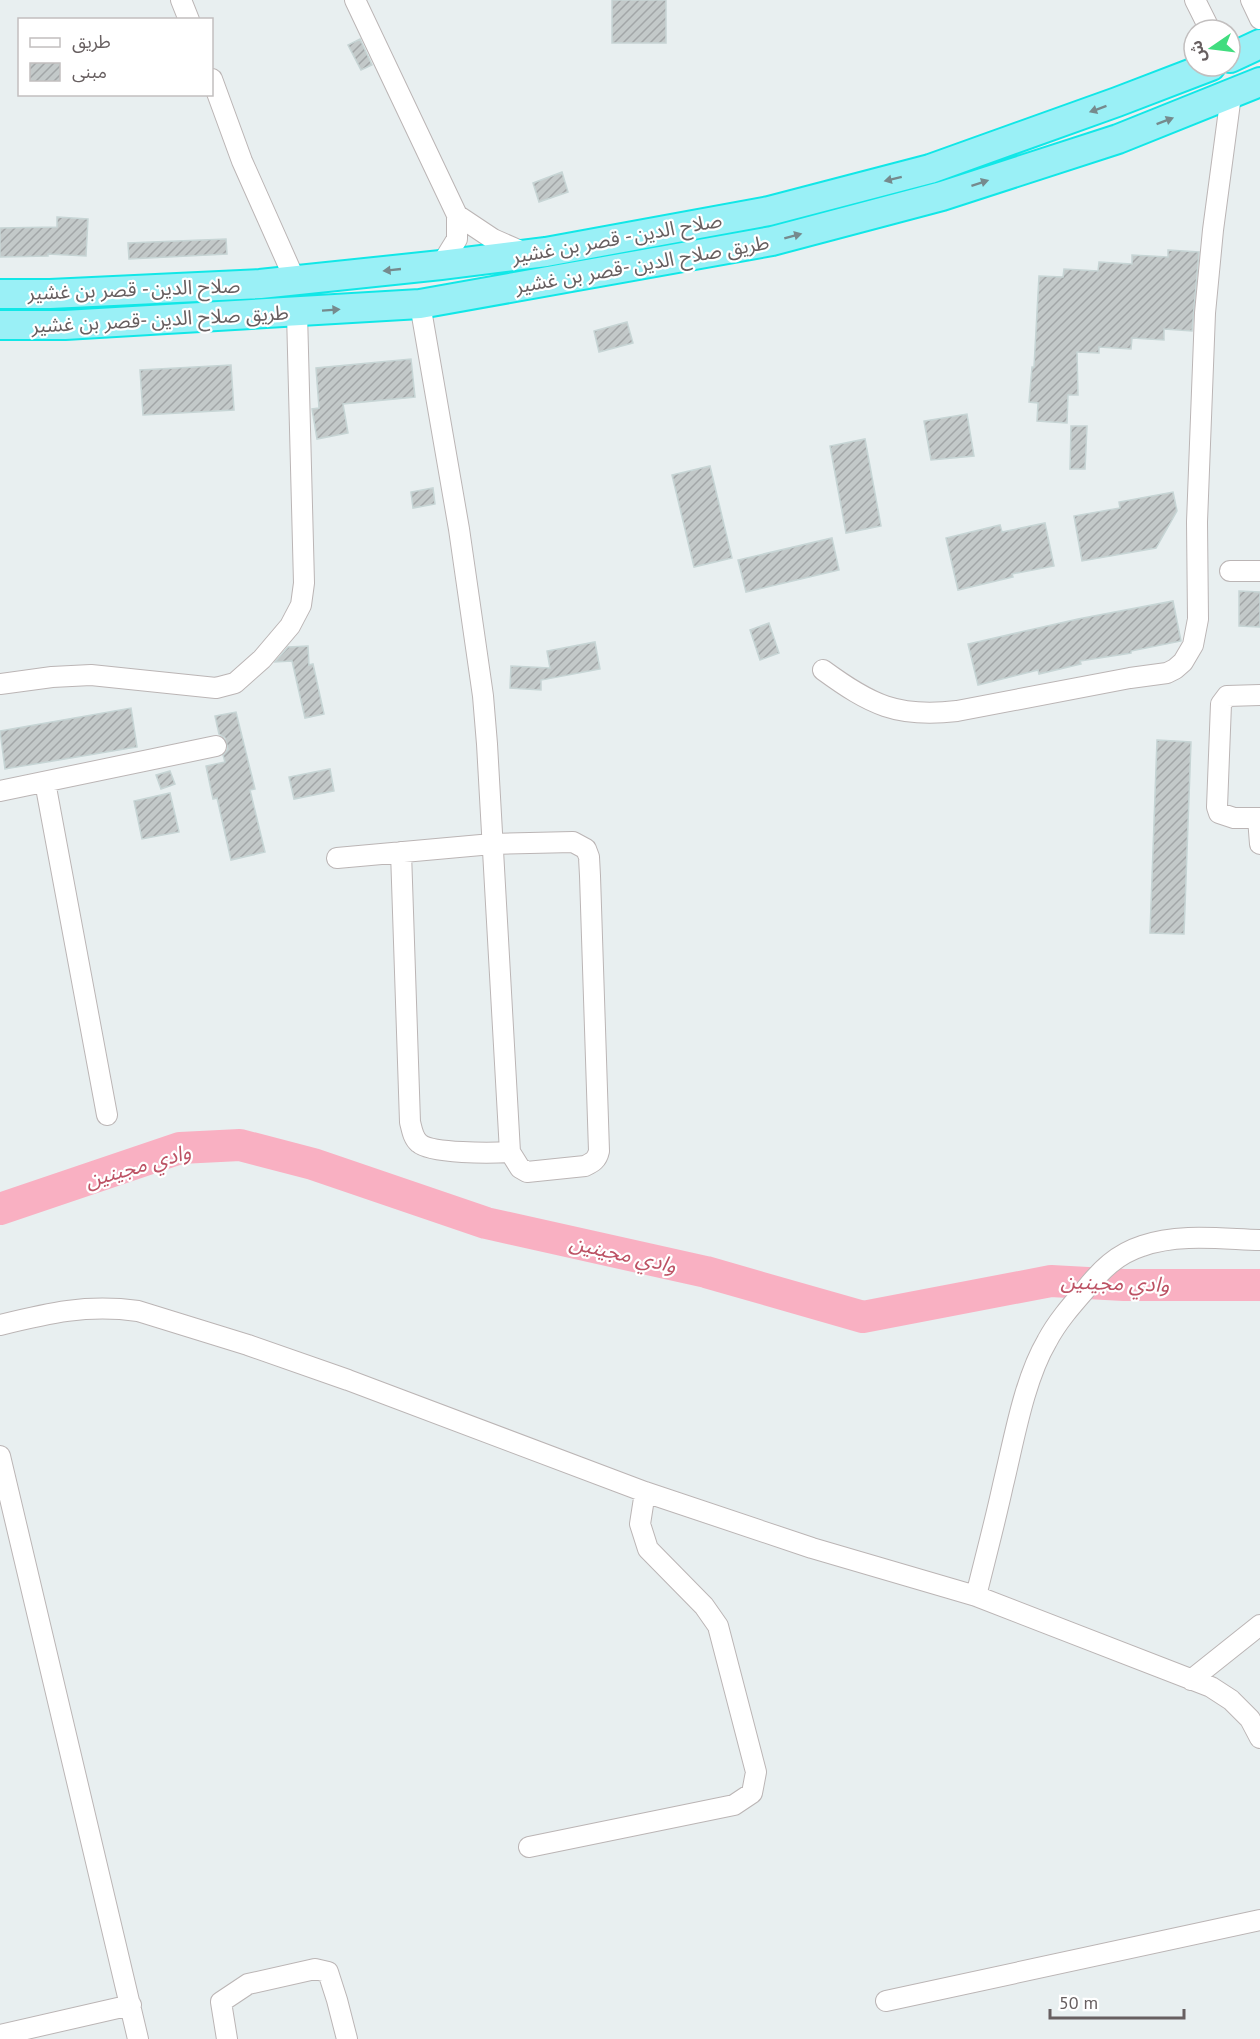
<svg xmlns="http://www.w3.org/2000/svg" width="1260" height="2039" font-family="'PT Sans','Noto Sans Arabic',sans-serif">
	<defs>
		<pattern id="building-hatch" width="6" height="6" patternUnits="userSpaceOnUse" patternTransform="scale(1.5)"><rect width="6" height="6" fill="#c3c9c9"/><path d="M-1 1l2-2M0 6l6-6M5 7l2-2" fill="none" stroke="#a2a6a7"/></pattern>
	</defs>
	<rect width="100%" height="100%" fill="#e8eff0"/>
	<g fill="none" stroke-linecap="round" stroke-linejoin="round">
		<!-- river -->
		<path stroke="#f9b0c2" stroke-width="32" d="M 0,1209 L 180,1148 L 240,1145 L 313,1164 L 486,1223 L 706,1272 L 863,1317 L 1051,1281 L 1124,1285 L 1260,1285"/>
	</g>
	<!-- building -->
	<path fill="url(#building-hatch)" stroke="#c7d5d5" stroke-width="1.5" d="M 612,0 L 666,0 L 666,43 L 612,43 Z
		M 360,39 L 372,65 L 361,70 L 348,45 Z
		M 562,172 L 568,192 L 539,202 L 533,183 Z
		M 57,217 L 88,219 L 86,256 L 48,254 L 48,256 L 0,257 L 0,228 L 57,227 Z
		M 226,239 L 227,254 L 129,259 L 128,243 Z
		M 1168,250 L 1199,252 L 1192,331 L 1164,329 L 1164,340 L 1132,338 L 1131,349 L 1099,347 L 1099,353 L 1077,352 L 1078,395 L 1068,395 L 1067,423 L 1037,421 L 1038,403 L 1029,402 L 1032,367 L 1034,367 L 1039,276 L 1063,277 L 1064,269 L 1098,271 L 1099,262 L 1132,264 L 1132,255 L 1168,257 Z
		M 627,322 L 633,343 L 599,352 L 594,331 Z
		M 411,359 L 415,397 L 343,404 L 348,433 L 317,439 L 312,409 L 319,408 L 316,368 Z
		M 231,365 L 234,410 L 143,415 L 140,370 Z
		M 967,414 L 974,456 L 931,460 L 924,421 Z
		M 1071,426 L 1087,426 L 1085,469 L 1070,469 Z
		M 865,439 L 881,526 L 846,533 L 830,446 Z
		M 710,466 L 732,558 L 694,567 L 672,475 Z
		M 433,488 L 435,504 L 413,508 L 411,492 Z
		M 1173,492 L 1177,511 L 1156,548 L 1082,561 L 1074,516 L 1120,508 L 1119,502 Z
		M 1045,523 L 1054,566 L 1012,574 L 1013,577 L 958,590 L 946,538 L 1000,525 L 1002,532 Z
		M 832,538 L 839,570 L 746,592 L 738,560 Z
		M 1239,591 L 1260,592 L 1260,627 L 1239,626 Z
		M 1173,601 L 1181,641 L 1131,651 L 1131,653 L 1080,661 L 1081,664 L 1039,674 L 1038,670 L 978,685 L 968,644 L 1078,619 Z
		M 769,623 L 779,653 L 760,660 L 750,630 Z
		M 595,642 L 600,669 L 541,680 L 541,690 L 510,688 L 511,666 L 550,668 L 547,651 Z
		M 308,646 L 309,665 L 313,664 L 324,714 L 305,718 L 292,661 L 275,662 L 288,647 Z
		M 131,708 L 137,747 L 5,769 L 0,731 Z
		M 236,712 L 255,789 L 250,790 L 265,852 L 231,860 L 217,798 L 213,799 L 206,766 L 225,762 L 223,755 L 228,749 L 225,738 L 219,734 L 215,716 Z
		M 1157,740 L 1191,742 L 1184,934 L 1150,933 Z
		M 330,769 L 334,791 L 294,799 L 289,777 Z
		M 170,771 L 175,784 L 161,789 L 156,775 Z
		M 170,793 L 179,832 L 142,839 L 134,801 Z"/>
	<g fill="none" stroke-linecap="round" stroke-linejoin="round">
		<defs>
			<path id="minor" d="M 181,0 L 189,20
				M 355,0 L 457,215 L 457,239 L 441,265
				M 1195,0 L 1210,30
				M 1251,0 L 1260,19
				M 212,79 L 242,161 L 295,280
				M 457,215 L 493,239 L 525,253
				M 1230,571 L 1260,571
				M 823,670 C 871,705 897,718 957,711 L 1130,678 L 1167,673 L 1175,669 L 1183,662 L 1193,645 L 1198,619 L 1197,522 L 1205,313 L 1213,230 L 1231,95
				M 0,684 L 52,677 L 91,675 L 216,688 L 235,683 L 262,659 L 290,626 L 301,605 L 304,583 L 297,313
				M 1260,695 L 1227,696 L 1221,704 L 1217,807 L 1219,813 L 1234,818 L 1260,818
				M 45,782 L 107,1115
				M 0,791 L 216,746
				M 1258,818 L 1260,844
				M 401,852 L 410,1122 C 412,1130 413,1138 419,1143 C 431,1154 492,1153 510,1152
				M 337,858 L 492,844 L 573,842 L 586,849 L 589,857 L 590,876 L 599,1151 C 597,1160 593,1162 585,1166 L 527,1172 L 520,1168 L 510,1152 L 487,744 L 483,696 L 459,529 L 420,304
				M 0,1325 C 49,1313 86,1304 138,1311 L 248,1345 L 348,1380 L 645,1492 L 812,1548 L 976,1596 L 1211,1687 L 1231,1700 L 1250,1719 L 1260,1738
				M 0,1456 L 138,2039
				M 976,1596 C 985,1559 995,1522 1003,1485 C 1014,1440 1024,1380 1047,1341 C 1057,1322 1071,1306 1085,1290 C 1101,1270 1117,1254 1142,1246 C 1179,1233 1222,1239 1260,1240
				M 1191,1680 L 1260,1625
				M 529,1847 L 734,1805 L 752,1793 L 756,1772 L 718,1626 L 704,1606 L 648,1549 L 640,1524 L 645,1492
				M 886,2001 L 1260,1920
				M 0,2035 L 131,2005
				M 227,2039 L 221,2002 L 248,1984 L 315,1969 L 328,1972 L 337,2000 L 347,2039"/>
			<path id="highway" d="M 1230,58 L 1260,44
				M 0,294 L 50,294 L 260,284 L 441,265 L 546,252 L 769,211 L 930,169 L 1117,102 L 1211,66
				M 0,325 L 65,325 L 420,304 L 772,241 L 942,196 L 1118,139 L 1260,82"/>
		</defs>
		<!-- minor casing -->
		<use href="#minor" stroke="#bbb5b5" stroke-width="22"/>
		<!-- highway casing -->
		<use href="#highway" stroke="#11e7e7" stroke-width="32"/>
		<!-- minor -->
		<use href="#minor" stroke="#fff" stroke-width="20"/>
		<!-- highway -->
		<use href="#highway" stroke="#9af0f6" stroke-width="28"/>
	</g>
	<!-- one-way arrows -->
	<defs><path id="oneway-solid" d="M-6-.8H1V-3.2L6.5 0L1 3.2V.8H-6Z" transform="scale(1.5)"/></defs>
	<g fill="#768a8d">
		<use href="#oneway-solid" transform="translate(1098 109) rotate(160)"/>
		<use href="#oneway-solid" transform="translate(1165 121) rotate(-21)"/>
		<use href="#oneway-solid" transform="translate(893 179) rotate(166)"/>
		<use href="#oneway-solid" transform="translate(980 183) rotate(-18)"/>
		<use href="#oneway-solid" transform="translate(793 236) rotate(-15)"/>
		<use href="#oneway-solid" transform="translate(392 270) rotate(174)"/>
		<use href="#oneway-solid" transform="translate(331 310) rotate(-4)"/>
	</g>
	<g text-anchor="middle" stroke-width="4.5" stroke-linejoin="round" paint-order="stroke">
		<!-- street labels -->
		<g font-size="20" fill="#675f60" stroke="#fff">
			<text transform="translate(617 238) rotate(-10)" y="7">صلاح الدين - قصر بن غشير</text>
			<text transform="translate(642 264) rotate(-10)" y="7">طريق صلاح الدين -قصر بن غشير</text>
			<text transform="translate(134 289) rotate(-2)" y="7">صلاح الدين - قصر بن غشير</text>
			<text transform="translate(160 319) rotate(-3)" y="7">طريق صلاح الدين -قصر بن غشير</text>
		</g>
		<!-- water labels -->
		<g font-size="21" font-style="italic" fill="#bc5264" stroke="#fff">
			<text transform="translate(138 1166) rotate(-16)" y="7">وادي مجينين</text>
			<text transform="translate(623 1254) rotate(13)" y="7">وادي مجينين</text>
			<text transform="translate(1115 1283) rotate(2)" y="7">وادي مجينين</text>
		</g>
	</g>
	<!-- legend -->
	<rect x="18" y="18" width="195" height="78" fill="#ffffff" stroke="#c2bfbf" stroke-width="1.5"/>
	<rect x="30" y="38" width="30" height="9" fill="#ffffff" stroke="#c2bfbf" stroke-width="1.5"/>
	<text x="72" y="48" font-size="18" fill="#675f60">طريق</text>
	<rect x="30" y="63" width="30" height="18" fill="url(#building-hatch)" stroke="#c2bfbf" stroke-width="1.5"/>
	<text x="72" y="78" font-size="18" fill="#675f60">مبنى</text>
	<!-- north arrow -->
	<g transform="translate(1212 48) rotate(256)"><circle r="28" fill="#ffffff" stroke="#c2bfbf" stroke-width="1.5"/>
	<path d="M0-4.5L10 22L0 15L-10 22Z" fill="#41dd7f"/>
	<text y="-9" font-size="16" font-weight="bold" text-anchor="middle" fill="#675f60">ش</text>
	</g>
	<!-- scale -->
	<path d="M1050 2009v9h134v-9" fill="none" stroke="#675f60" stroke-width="3"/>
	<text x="1059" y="2009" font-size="18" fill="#675f60" stroke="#ffffff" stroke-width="4.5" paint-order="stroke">50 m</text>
</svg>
